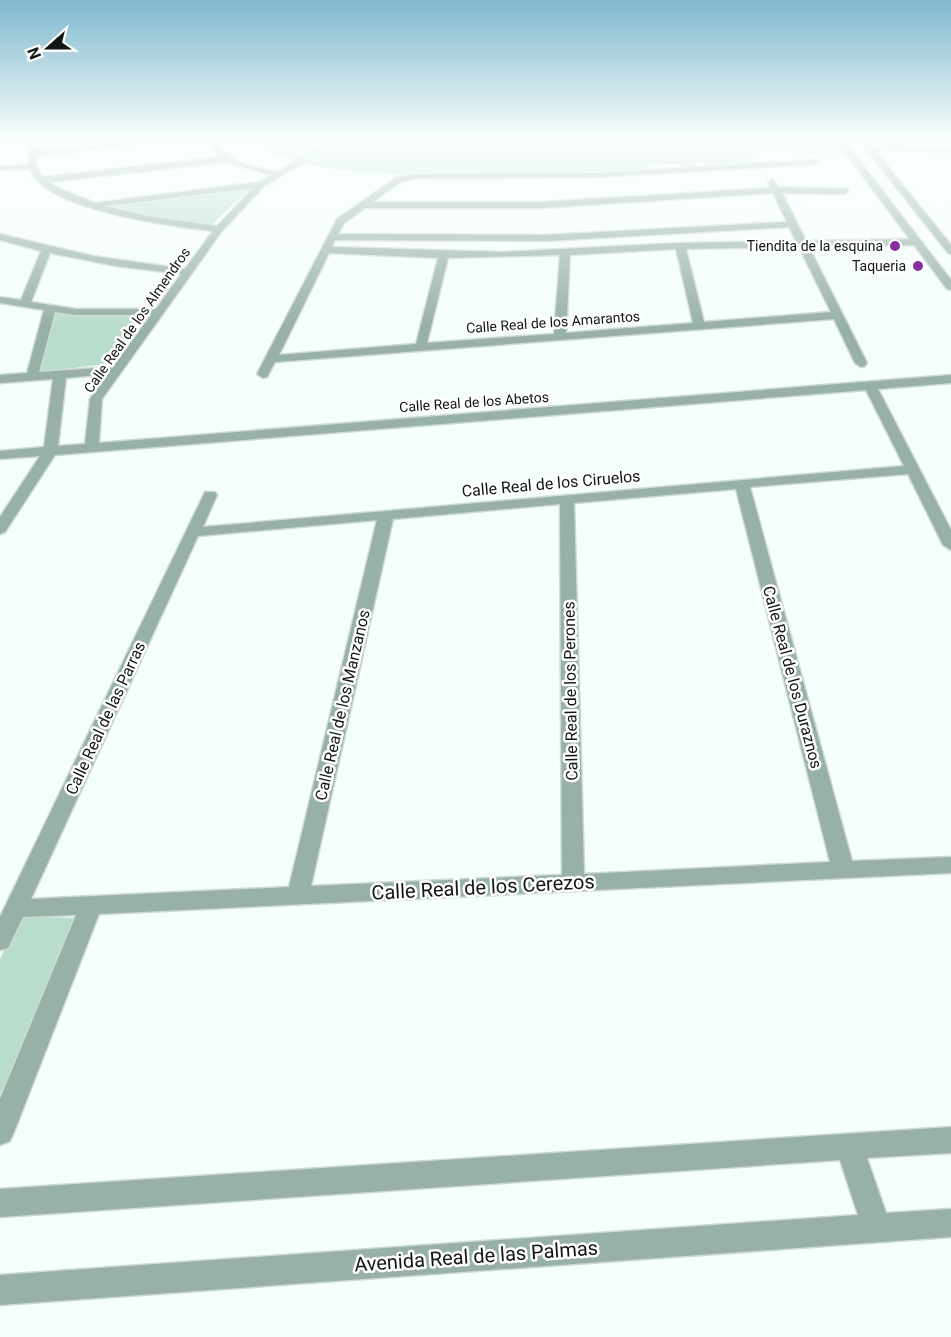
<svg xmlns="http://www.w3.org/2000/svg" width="951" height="1337" font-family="Roboto,sans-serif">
	<rect width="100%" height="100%" fill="#f4fefa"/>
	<!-- green -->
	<path fill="#b9ddcd" d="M 260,139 L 832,139 L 843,154 L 752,152 L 754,163 C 734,167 715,162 694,163 L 696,166 L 682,167 L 677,164 L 650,165 L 647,169 L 485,176 L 357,172 L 314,166 L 274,154 Z
		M 252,187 L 210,226 L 131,212 L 115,206 Z
		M 54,312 L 143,315 L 106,364 L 40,372 Z
		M 19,916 L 76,918 L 0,1099 L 0,959 Z"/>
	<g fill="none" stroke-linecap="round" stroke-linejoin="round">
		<!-- stream -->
		<path fill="#83bda5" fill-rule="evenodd" d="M 326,139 L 331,139 L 335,143 L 314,157 L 310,157 L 310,155 L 329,143 Z"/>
		<defs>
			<path id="service" d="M 758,139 L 764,139 L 767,143 L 774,145 L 846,147 L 850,149 L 846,151 L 773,149 L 762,145 Z"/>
			<path id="minor" d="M 34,139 L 42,139 L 37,151 L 156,139 L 183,139 L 36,156 L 36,166 L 43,177 L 220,157 L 211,148 L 208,139 L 216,139 C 225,163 254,167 277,172 L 301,158 L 308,160 L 264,186 L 222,231 L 102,399 L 99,443 L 951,375 L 951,383 L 878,389 L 951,530 L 951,550 L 943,545 L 908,474 L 750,487 L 852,861 L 951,857 L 951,873 L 99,914 L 14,1132 L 10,1141 L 0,1145 L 0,1099 L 76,915 L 23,917 L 8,948 L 0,950 L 0,917 L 205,492 L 215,492 L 217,495 L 203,527 L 904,466 L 866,390 L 55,455 L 5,532 L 0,534 L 0,517 L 40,456 L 0,459 L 0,451 L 44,447 L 53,379 L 0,383 L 0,375 L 27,373 L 44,310 L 0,303 L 0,297 L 21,300 L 41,251 L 0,240 L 0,234 L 93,256 L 185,269 L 213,231 C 170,226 67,212 38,181 C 35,178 32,173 30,169 L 0,170 L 0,166 L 28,165 L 28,154 ZM 226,162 L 271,175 L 259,182 L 95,203 L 63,190 L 49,182 ZM 253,188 L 217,226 L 147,216 L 106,206 ZM 50,253 L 116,266 L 181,274 L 156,309 L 76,309 L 31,302 ZM 55,312 L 76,315 L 151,315 L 113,367 L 39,372 ZM 108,374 L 90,399 L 85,444 L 58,446 L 66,378 ZM 736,489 L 830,862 L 584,874 L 574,503 ZM 560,504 L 562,875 L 311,886 L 393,519 ZM 377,520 L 289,887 L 31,899 L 198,536 Z
				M 867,146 L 951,148 L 951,152 L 870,150 L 867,150 Z
				M 815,160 L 819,162 L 818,164 L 596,177 L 420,178 L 402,181 L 372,202 L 542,202 L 771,188 L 768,182 L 772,179 L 779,187 L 847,189 L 848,191 L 844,194 L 782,193 L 806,241 L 918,239 L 923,242 L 918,245 L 809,247 L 867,363 L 865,366 L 861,367 L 855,363 L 834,319 L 275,362 L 267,377 L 263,378 L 257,374 L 337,219 L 397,177 L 420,174 L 596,173 ZM 773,193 L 787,222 L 546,235 L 338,234 L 344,223 L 365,208 L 542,208 ZM 789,227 L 796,241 L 680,243 L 503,252 L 332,247 L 335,240 L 546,241 ZM 799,247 L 831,312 L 704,322 L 686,249 ZM 676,249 L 693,323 L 566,333 L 570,255 ZM 329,253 L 438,258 L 416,344 L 279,355 ZM 560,255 L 554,334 L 427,343 L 448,258 Z"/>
			<path id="tertiary" d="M 835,139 L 843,139 L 951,280 L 951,290 L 947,289 Z
				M 858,139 L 866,139 L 951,245 L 951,254 L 948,253 Z
				M 951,1127 L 951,1153 L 867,1158 L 886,1213 L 951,1209 L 951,1237 L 0,1305 L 0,1275 L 858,1215 L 840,1160 L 0,1217 L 0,1189 Z"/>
			<path id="secondary" d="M 913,139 L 941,139 L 897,145 L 897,149 L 893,151 L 887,145 L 895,141 Z"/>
		</defs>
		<!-- service casing -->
		<use href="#service" stroke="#d0d9d5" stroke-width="4"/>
		<!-- minor casing -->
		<use href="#minor" stroke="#d0d9d5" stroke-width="3"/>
		<!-- tertiary casing -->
		<use href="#tertiary" stroke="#d0d9d5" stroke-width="3"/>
		<!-- secondary casing -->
		<use href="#secondary" stroke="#d0d9d5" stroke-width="3"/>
		<!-- service -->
		<use href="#service" fill="#98b1a6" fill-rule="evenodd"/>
		<!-- minor -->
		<use href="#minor" fill="#98b1a6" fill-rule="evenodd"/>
		<!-- tertiary -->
		<use href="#tertiary" fill="#98b1a6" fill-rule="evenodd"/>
		<!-- secondary -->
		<use href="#secondary" fill="#688d7d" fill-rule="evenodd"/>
	</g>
	<!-- sky -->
	<linearGradient id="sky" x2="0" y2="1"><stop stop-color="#7fb8cd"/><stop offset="0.43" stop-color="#fafffd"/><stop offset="1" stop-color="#fafffd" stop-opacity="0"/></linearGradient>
	<rect width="951" height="326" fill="url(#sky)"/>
	<!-- markers -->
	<g fill="#84309f" stroke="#fff" stroke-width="2">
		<circle cx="895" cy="246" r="6"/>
		<circle cx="918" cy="266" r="6"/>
	</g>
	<g text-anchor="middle" stroke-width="5" stroke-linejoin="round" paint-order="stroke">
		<!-- far-poi labels -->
		<g font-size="14" fill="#111715" stroke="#fff" text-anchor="end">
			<text x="883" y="251">Tiendita de la esquina</text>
			<text x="906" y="271">Taqueria</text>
		</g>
		<!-- far-street labels -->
		<g font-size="14" fill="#111715" stroke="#fff">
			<text transform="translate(137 320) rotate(-55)" y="5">Calle Real de los Almendros</text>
			<text transform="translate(553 322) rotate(-4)" y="5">Calle Real de los Amarantos</text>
			<text transform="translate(474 402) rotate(-4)" y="5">Calle Real de los Abetos</text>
		</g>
		<!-- street labels -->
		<g font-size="16" fill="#111715" stroke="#fff">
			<text transform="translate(551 483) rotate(-5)" y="6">Calle Real de los Ciruelos</text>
			<text transform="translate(793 677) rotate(75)" y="6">Calle Real de los Duraznos</text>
			<text transform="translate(570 691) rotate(-91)" y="6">Calle Real de los Perones</text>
			<text transform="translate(342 705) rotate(-77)" y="6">Calle Real de los Manzanos</text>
			<text transform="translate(105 718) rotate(-65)" y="6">Calle Real de las Parras</text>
		</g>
		<!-- near-street labels -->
		<g font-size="20" fill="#111715" stroke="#fff">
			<text transform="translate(483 887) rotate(-3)" y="7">Calle Real de los Cerezos</text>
			<text transform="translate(476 1256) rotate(-4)" y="7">Avenida Real de las Palmas</text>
		</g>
	</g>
	<!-- north arrow -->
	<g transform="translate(48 48) rotate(249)" stroke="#ffffff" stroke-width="4.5" paint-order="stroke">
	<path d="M0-4.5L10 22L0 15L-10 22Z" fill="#111715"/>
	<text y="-9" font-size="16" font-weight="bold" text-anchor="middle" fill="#111715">N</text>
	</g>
</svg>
